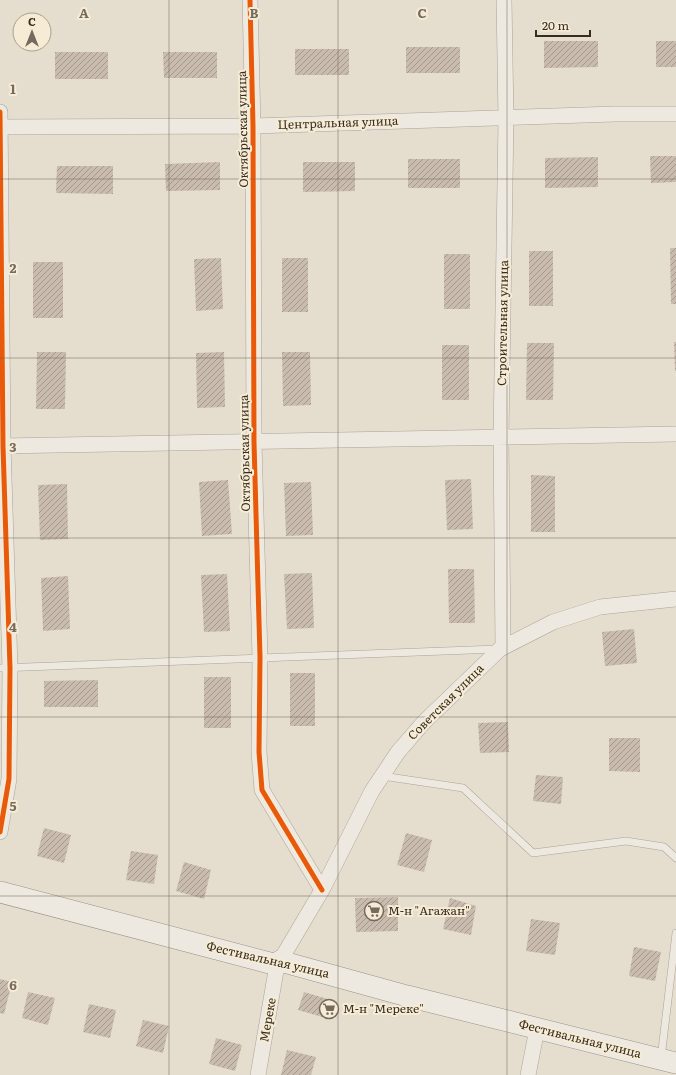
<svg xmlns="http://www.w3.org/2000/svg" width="676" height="1075" font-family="Literata,serif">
	<defs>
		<pattern id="building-hatch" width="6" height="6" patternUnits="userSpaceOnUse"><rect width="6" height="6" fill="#c9bcaf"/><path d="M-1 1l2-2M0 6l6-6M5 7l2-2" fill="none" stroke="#a4998e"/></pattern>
	</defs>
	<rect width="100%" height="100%" fill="#e5dece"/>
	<!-- building -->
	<path fill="url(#building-hatch)" d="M 544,41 L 598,41 L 598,67 L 544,68 Z
		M 656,41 L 676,41 L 676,67 L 656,67 Z
		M 406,47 L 460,47 L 460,73 L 406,73 Z
		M 295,49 L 349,49 L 349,75 L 295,75 Z
		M 55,52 L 108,52 L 108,79 L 55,79 Z
		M 163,52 L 217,52 L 217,78 L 164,78 Z
		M 650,156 L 676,156 L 676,182 L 651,183 Z
		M 598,157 L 598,187 L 545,188 L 545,158 Z
		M 408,159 L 460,159 L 460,188 L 408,188 Z
		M 220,162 L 220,190 L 166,191 L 165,164 Z
		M 303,162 L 355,162 L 355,191 L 303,192 Z
		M 57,166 L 113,166 L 113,194 L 56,193 Z
		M 670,248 L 676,248 L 676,304 L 671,304 Z
		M 529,251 L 553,251 L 553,306 L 529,306 Z
		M 444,254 L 470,254 L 470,309 L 444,309 Z
		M 221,258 L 223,309 L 196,311 L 194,259 Z
		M 282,258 L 308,258 L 308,312 L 282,312 Z
		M 33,262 L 63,262 L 63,318 L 33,318 Z
		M 674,342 L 676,342 L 676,371 L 675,371 Z
		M 527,343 L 554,343 L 553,400 L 526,400 Z
		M 442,345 L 469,345 L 469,400 L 442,400 Z
		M 37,352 L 66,352 L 65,409 L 36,409 Z
		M 224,352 L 225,407 L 197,408 L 196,353 Z
		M 282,352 L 310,352 L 311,405 L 283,406 Z
		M 531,475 L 555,476 L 555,532 L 531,532 Z
		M 471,479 L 473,529 L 447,530 L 445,480 Z
		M 228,480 L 232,534 L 202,536 L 199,482 Z
		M 311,482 L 313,535 L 286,536 L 284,483 Z
		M 67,484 L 68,539 L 40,540 L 38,485 Z
		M 448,569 L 474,569 L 475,623 L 449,623 Z
		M 312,573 L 314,628 L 287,629 L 284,574 Z
		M 227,574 L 230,631 L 204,632 L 201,575 Z
		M 68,576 L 70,629 L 43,631 L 41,578 Z
		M 634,629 L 637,663 L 605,666 L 602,632 Z
		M 290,673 L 315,673 L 315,726 L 290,726 Z
		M 204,677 L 231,677 L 231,728 L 204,728 Z
		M 98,680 L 98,707 L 44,707 L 44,681 Z
		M 508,722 L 509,752 L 480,753 L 478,723 Z
		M 609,738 L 640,738 L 640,772 L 609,771 Z
		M 536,775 L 563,777 L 561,804 L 533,801 Z
		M 44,828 L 71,835 L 64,863 L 37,856 Z
		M 406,833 L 432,840 L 424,872 L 397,865 Z
		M 131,851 L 158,855 L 154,884 L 126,880 Z
		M 184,862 L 211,870 L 204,899 L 176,891 Z
		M 398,897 L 398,931 L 356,932 L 355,898 Z
		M 450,898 L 476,906 L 471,935 L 443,929 Z
		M 531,919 L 560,923 L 555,955 L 526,951 Z
		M 634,947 L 661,952 L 655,981 L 629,976 Z
		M 0,979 L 12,982 L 4,1014 L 0,1013 Z
		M 28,992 L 55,998 L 48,1025 L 22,1018 Z
		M 304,992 L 331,1000 L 326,1018 L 298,1010 Z
		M 89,1004 L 116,1010 L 110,1038 L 83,1032 Z
		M 143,1020 L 169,1026 L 163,1053 L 136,1046 Z
		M 216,1038 L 242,1045 L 235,1071 L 209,1064 Z
		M 287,1050 L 316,1057 L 311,1075 L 281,1075 Z"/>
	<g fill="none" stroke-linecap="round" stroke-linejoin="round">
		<defs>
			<path id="lane" d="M 0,668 L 497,649
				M 382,776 L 463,788 L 533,853 L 626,841 L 664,847 L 676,858
				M 661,1058 L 676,933"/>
			<path id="street" d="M 250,0 L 253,126 L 254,442 L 260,657 L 259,752 L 262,790 L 322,890
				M 0,112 L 3,446 L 10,668 L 9,779 L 0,832
				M 0,127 L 253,126 L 615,114 L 676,114
				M 0,446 L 676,434
				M 503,646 L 501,438 L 506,118 L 504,0
				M 280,961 L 322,890 L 372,791 L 398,752 L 424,722 L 500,649 L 553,622 L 600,607 L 676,599
				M 258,1075 L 277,965
				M 528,1075 L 537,1029"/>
			<path id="secondary" d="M 0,892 L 277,965 L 280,961 L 407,996 L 676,1063"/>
		</defs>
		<!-- lane casing -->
		<use href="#lane" stroke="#aaa397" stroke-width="8"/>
		<!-- street casing -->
		<use href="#street" stroke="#aaa397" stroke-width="16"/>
		<!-- secondary casing -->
		<use href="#secondary" stroke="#9a9387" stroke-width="22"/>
		<!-- lane -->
		<use href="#lane" stroke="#ede9e0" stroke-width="7"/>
		<!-- street -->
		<use href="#street" stroke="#ede9e0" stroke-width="15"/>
		<!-- secondary -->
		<use href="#secondary" stroke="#ede9e0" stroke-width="21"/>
		<defs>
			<path id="cycleway" d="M 250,0 L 253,126 L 254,442 L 260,657 L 259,752 L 262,790 L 322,890
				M 0,112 L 3,446 L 10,668 L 9,779 L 0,832"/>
		</defs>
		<!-- cycleway casing -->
		<use href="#cycleway" stroke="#f6ecd5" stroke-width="8"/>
		<!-- cycleway -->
		<use href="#cycleway" stroke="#e8590c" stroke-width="5"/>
	</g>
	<!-- grid -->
	<path fill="none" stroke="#756a5c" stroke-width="1" stroke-opacity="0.55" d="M 169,0 L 169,1075M 338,0 L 338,1075M 507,0 L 507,1075M 0,179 L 676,179M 0,358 L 676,358M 0,538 L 676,538M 0,717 L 676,717M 0,896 L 676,896"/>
	<!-- icons -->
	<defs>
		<symbol id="supermarket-ring" viewBox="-11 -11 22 22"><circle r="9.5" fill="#f6ecd5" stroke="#756a5c" stroke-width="1.5"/><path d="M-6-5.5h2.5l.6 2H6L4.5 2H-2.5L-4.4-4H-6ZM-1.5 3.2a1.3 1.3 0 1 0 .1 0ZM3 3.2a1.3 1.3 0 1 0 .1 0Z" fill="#756a5c"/></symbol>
	</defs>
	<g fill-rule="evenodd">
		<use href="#supermarket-ring" x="363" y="900" width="22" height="22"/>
		<use href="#supermarket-ring" x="318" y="998" width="22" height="22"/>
	</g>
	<g text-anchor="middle" stroke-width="4" stroke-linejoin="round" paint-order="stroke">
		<!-- street labels -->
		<g font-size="12" fill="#392c1f" stroke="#f6ecd5">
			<text transform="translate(338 123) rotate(-2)" y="4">Центральная улица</text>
			<text transform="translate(243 129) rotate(-91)" y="4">Октябрьская улица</text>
			<text transform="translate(503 323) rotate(-89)" y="4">Строительная улица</text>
			<text transform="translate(245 453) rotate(-91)" y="4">Октябрьская улица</text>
			<text transform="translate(446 702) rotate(-45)" y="4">Советская улица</text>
			<text transform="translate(268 960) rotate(13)" y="4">Фестивальная улица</text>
			<text transform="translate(268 1020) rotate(-80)" y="4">Мереке</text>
			<text transform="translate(580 1039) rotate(14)" y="4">Фестивальная улица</text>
		</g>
		<!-- poi labels -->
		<g font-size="12" fill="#392c1f" stroke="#f6ecd5" text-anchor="start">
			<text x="388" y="915">М-н "Агажан"</text>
			<text x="343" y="1013">М-н "Мереке"</text>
		</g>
	</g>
	<g font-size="13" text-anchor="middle" font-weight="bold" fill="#756a5c" stroke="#f6ecd5" stroke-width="4" stroke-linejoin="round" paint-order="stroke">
		<text x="84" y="18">A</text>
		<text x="254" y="18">B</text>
		<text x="422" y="18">C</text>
		<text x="13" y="94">1</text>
		<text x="13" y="273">2</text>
		<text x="13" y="452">3</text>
		<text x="13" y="632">4</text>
		<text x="13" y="811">5</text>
		<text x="13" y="990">6</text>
	</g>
	<!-- north arrow -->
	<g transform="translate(32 32)"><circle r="19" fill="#f6ecd5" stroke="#aa9f8c"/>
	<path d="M0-3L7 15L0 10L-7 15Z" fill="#756a5c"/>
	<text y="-6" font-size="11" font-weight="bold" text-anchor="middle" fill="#392c1f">С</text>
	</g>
	<!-- scale -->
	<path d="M536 30v6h54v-6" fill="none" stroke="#392c1f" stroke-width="2"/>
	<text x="542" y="30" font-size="12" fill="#392c1f" stroke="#f6ecd5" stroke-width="3" paint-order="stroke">20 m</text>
</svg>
